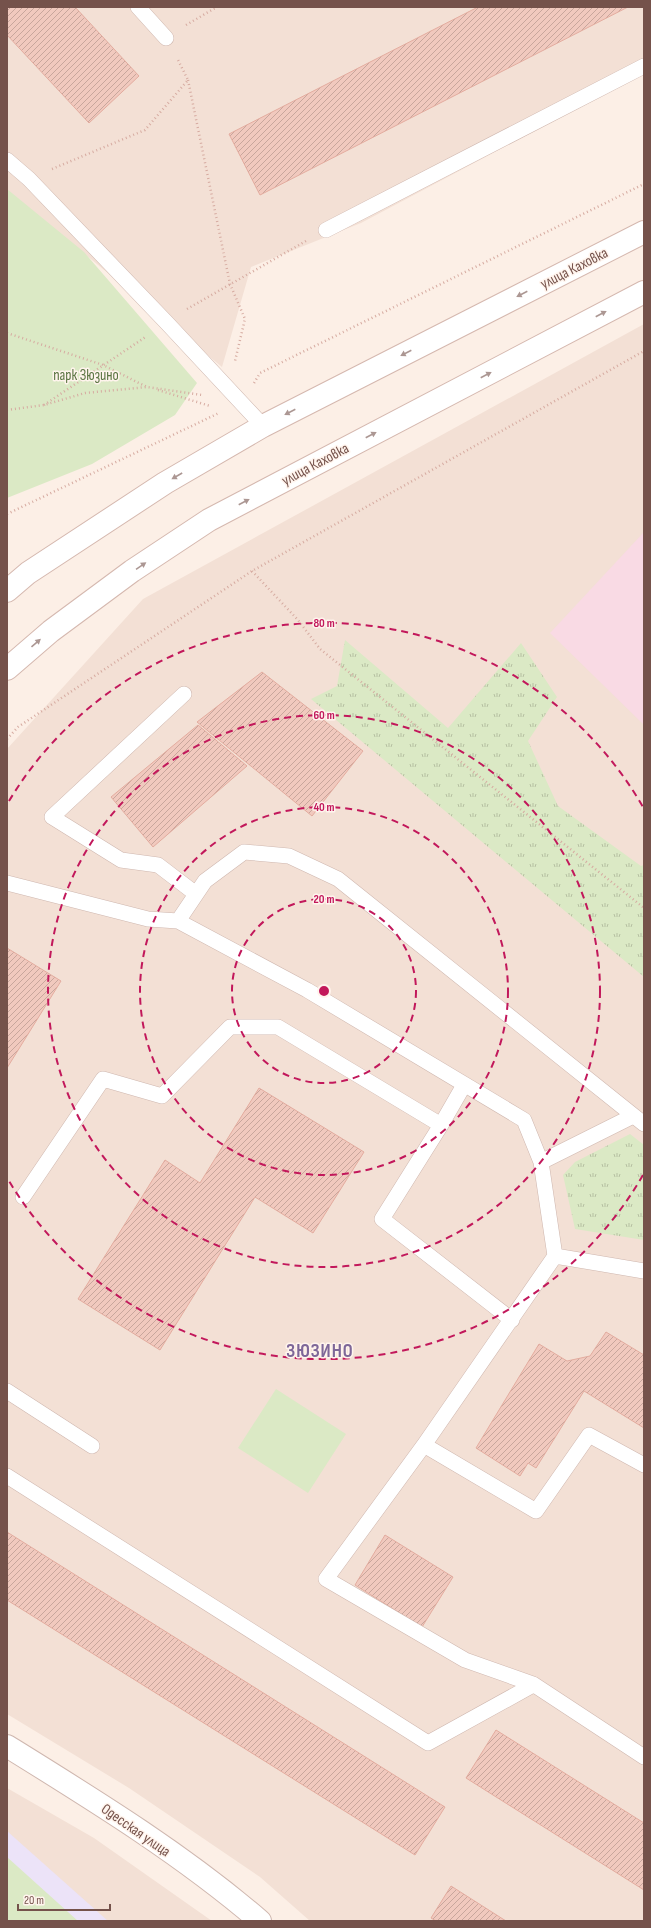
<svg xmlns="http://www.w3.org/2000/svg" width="651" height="1928" font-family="'Sofia Sans Condensed',sans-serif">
	<defs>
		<pattern id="grass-tufts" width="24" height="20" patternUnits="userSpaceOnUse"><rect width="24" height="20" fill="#dbe9c5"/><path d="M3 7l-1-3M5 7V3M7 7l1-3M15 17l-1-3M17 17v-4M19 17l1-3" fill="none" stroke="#b6bfa2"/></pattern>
		<pattern id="building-hatch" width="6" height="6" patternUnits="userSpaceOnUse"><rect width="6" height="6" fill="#f1c9be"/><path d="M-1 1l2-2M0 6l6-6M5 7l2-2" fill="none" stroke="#c8a69c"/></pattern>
	</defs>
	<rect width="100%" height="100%" fill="#fcefe6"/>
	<!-- residential -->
	<path fill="#f3e0d5" d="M 7,7 L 644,7 L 644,73 L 361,223 L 251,267 L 222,367 L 7,190 Z
		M 644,324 L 644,1921 L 310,1921 L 260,1877 L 129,1788 L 7,1714 L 7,749 L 143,599 Z
		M 7,1788 L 94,1838 L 212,1921 L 7,1921 Z"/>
	<!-- education -->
	<path fill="#ece3f8" d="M 7,1831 L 108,1921 L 7,1921 Z"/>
	<!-- medical -->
	<path fill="#f9dae4" d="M 644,532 L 644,725 L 550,633 Z"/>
	<!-- grass -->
	<path fill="url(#grass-tufts)" d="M 345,640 L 448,728 L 521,643 L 557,697 L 528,741 L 558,806 L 641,866 L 644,865 L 644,977 L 311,699 L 337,686 Z
		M 630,1134 L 644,1145 L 644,1240 L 575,1229 L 563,1175 L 575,1162 Z"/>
	<!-- green -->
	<path fill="#dbe9c5" d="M 7,189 L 84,252 L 197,383 L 175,415 L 92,464 L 7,498 Z
		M 276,1389 L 346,1434 L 308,1493 L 238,1448 Z
		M 7,1857 L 78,1921 L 7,1921 Z"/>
	<!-- building -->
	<path fill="url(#building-hatch)" stroke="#e3ac9f" d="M 7,7 L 75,7 L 139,76 L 89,123 L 7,35 Z
		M 478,7 L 628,7 L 260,195 L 229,134 Z
		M 262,672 L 363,751 L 312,816 L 197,722 Z
		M 198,725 L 247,766 L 153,847 L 111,797 Z
		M 7,948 L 61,981 L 7,1068 Z
		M 259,1088 L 364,1152 L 313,1233 L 255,1197 L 160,1350 L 78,1299 L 165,1160 L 200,1183 Z
		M 606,1332 L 644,1355 L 644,1428 L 584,1391 L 536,1468 L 528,1463 L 520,1476 L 476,1448 L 539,1344 L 567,1361 L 590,1356 Z
		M 7,1532 L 445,1807 L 415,1855 L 7,1600 Z
		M 385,1535 L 453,1577 L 422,1627 L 355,1585 Z
		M 496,1730 L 644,1823 L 644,1890 L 466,1778 Z
		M 451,1886 L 506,1921 L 436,1921 L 431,1918 Z"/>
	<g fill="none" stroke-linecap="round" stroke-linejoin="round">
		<defs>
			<path id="lane" d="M 138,7 L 166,38
				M 7,160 L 29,179 L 167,323 L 263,426
				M 326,230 L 644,66
				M 184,694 L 52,817 L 121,860 L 158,865 L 196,894
				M 7,883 L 148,919 L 178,921 L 205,881 L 244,852 L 289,856 L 338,879 L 644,1124
				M 178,921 L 307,990 L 524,1120 L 541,1162 L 555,1256 L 644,1271
				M 464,1085 L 441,1125 L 382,1219 L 512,1320
				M 541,1162 L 633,1116
				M 23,1197 L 103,1079 L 162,1096 L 230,1027 L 278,1027 L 441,1125
				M 555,1256 L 424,1445 L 326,1579 L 465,1660 L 533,1684 L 644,1757
				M 7,1391 L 92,1446
				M 424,1445 L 536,1511 L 589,1435 L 644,1465
				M 7,1476 L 428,1743 L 533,1685"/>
			<path id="street" d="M 7,1746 C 94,1800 182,1854 260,1921"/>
			<path id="secondary" d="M 7,591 L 28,573 L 165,483 L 263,426 L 644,232
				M 7,669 L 51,631 L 132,571 L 209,520 L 644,292"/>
		</defs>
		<!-- lane casing -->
		<use href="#lane" stroke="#cfb7af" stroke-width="16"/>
		<!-- street casing -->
		<use href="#street" stroke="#cfb7af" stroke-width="24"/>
		<!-- secondary casing -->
		<use href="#secondary" stroke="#d5b8af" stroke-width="24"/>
		<!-- path -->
		<path stroke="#d6aba1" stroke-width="2.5" stroke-dasharray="1 3" stroke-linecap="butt" d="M 186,25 L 217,7
			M 188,80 L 230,284 L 245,319 L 235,361
			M 52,169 L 145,130 L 188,80 L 177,58
			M 187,309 L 306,241
			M 7,333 L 103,365 L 147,387
			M 254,383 L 260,373 L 644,184
			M 158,390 L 210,406
			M 44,405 L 147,336
			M 7,410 L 44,405 L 85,393 L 147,387 L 202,395
			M 7,514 L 219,413
			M 252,571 L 298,620 L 320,649 L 644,908
			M 7,739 L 18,727 L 252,571 L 644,351"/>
		<!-- lane -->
		<use href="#lane" stroke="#fff" stroke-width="15"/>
		<!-- street -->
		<use href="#street" stroke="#fff" stroke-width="22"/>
		<!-- secondary -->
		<use href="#secondary" stroke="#fff" stroke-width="22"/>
	</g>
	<!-- one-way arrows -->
	<defs><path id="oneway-solid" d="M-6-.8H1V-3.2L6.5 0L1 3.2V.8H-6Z"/></defs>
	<g fill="#ac9793">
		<use href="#oneway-solid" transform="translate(522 294) rotate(153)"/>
		<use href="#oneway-solid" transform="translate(601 314) rotate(-28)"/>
		<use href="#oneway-solid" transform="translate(406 353) rotate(153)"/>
		<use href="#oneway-solid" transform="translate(486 375) rotate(-28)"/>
		<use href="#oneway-solid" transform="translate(290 412) rotate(153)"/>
		<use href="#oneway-solid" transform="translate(371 435) rotate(-28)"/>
		<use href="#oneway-solid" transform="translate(177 476) rotate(150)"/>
		<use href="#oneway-solid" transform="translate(244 502) rotate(-28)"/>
		<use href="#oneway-solid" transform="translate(141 566) rotate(-34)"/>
		<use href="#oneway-solid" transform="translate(36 643) rotate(-41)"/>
	</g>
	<!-- distance rings -->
	<g fill="none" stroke="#c2185b" stroke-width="2" stroke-dasharray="7 5">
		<circle cx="324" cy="991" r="92"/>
		<circle cx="324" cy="991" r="184"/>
		<circle cx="324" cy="991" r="276"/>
		<path d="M643 1175A368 368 0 0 1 9 1181M9 801A368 368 0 0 1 643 807"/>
	</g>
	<g text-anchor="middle" stroke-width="3" stroke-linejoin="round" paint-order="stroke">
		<!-- street labels -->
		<g font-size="15" fill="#75524b" stroke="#fff4ed">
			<text transform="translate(574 268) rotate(-27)" y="5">улица Каховка</text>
			<text transform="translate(315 464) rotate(-28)" y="5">улица Каховка</text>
			<text transform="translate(136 1830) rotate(35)" y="5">Одесская улица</text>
		</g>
		<!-- park labels -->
		<g font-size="15" fill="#5a7441" stroke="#fff4ed">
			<text x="86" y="380">парк Зюзино</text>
		</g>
		<!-- district labels -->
		<g font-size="19" font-weight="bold" letter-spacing="1" fill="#7e6798" stroke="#fff4ed">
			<text x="320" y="1357">ЗЮЗИНО</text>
		</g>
	</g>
	<circle cx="324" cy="991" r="6" fill="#c2185b" stroke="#fff4ed" stroke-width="2"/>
	<g font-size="12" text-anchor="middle" font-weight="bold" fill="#c2185b" stroke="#fff4ed" stroke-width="3" stroke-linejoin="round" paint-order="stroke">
		<text x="324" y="627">80 m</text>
		<text x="324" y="719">60 m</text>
		<text x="324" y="811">40 m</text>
		<text x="324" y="903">20 m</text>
	</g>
	<!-- border -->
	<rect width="651" height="1928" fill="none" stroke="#75524b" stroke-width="16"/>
	<!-- scale -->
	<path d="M18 1904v6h92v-6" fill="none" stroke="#75524b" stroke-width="2"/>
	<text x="24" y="1904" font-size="12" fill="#75524b" stroke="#fff4ed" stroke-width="3" paint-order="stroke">20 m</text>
</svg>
